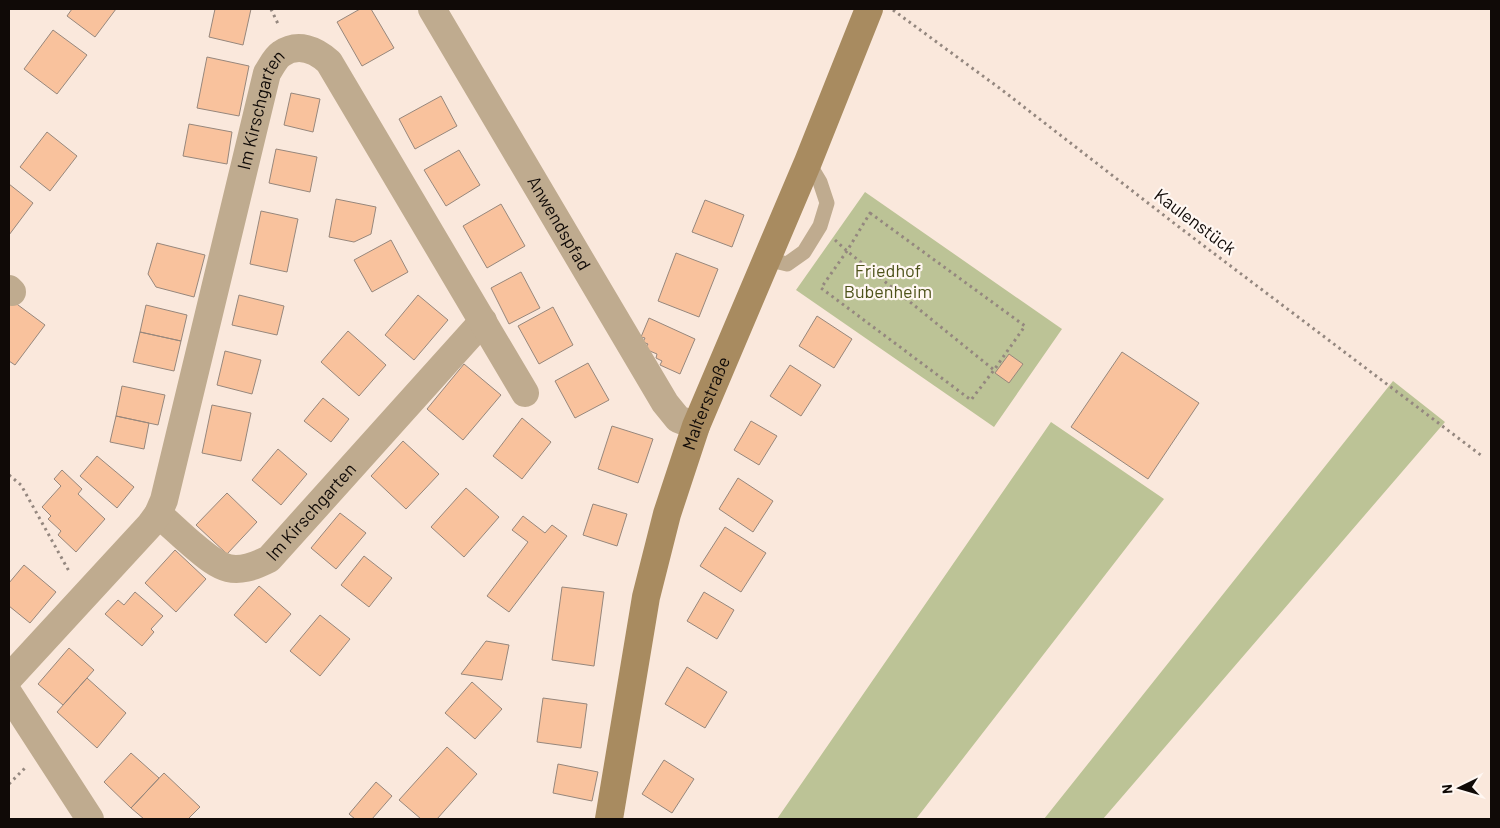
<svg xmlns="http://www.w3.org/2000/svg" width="1500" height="828" font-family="Barlow,sans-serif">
	<rect width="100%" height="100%" fill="#fae8dc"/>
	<!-- green -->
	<path fill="#bcc396" d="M 865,192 L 1062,329 L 994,427 L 796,290 Z
		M 1393,381 L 1445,422 L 1103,819 L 1044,819 Z
		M 1051,422 L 1164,499 L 916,819 L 777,819 Z"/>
	<!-- building -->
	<path fill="#f9c29d" stroke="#97877c" d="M 72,9 L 116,9 L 95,37 L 67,16 Z
		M 215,9 L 251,9 L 243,45 L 209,37 Z
		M 360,9 L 371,9 L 394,48 L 362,66 L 337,22 Z
		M 53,30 L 87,55 L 57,94 L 24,69 Z
		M 207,57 L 249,66 L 239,116 L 197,108 Z
		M 291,93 L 320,99 L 313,132 L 284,125 Z
		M 441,96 L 457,126 L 415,149 L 399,119 Z
		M 189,124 L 232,132 L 227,164 L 183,156 Z
		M 47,132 L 77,156 L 50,191 L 20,167 Z
		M 276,149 L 317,157 L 310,192 L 269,183 Z
		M 459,150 L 480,185 L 446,206 L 424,170 Z
		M 9,184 L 33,203 L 9,235 Z
		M 336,199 L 376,207 L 371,234 L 354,242 L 329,237 Z
		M 705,200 L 744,215 L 732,247 L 692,232 Z
		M 501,204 L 525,246 L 487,268 L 463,226 Z
		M 261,211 L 298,219 L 287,272 L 250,264 Z
		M 391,240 L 408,272 L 372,292 L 354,260 Z
		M 157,243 L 205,255 L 194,297 L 156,287 L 148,274 Z
		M 676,253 L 718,269 L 699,317 L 658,301 Z
		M 521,272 L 540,308 L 509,324 L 491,288 Z
		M 239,295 L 284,306 L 277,335 L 232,325 Z
		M 418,295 L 448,320 L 414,360 L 385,335 Z
		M 10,299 L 45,325 L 15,365 L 9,361 L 9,301 Z
		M 146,305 L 187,315 L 181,341 L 140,332 Z
		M 553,307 L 573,345 L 539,364 L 518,326 Z
		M 817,316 L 852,339 L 834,368 L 799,346 Z
		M 649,318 L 695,339 L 680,374 L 660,365 L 662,361 L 656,358 L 657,354 L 645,349 L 648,344 L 643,342 L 645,338 L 641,337 Z
		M 348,331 L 386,365 L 359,396 L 321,362 Z
		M 140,332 L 181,341 L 174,371 L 133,362 Z
		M 225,351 L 261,360 L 252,394 L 217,385 Z
		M 1122,352 L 1199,403 L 1148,479 L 1071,427 Z
		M 1009,354 L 1023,364 L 1009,383 L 995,373 Z
		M 588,363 L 609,400 L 575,418 L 555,381 Z
		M 464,364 L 501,395 L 463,440 L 427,409 Z
		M 790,365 L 821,385 L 801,416 L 770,396 Z
		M 122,386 L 165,395 L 158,425 L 116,416 Z
		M 323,398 L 349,419 L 331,442 L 304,421 Z
		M 212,405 L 251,413 L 241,461 L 202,453 Z
		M 116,416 L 149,423 L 144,449 L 110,442 Z
		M 522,418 L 551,442 L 522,479 L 493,456 Z
		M 751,421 L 777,436 L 759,465 L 734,450 Z
		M 612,426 L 653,439 L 638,483 L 598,469 Z
		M 403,441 L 439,474 L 406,509 L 371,476 Z
		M 278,449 L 307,474 L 281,505 L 252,480 Z
		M 97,456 L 134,487 L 117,508 L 80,476 Z
		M 62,470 L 82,489 L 78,494 L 105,519 L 76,552 L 58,535 L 61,531 L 48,519 L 51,516 L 42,507 L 61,486 L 54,479 Z
		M 738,478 L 773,501 L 753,532 L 719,509 Z
		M 466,488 L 499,517 L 464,557 L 431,527 Z
		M 227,493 L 257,522 L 227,554 L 196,525 Z
		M 593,504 L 627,514 L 617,546 L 583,535 Z
		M 340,513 L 366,533 L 336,569 L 311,548 Z
		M 523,516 L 545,533 L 552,525 L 567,536 L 509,612 L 487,596 L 528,542 L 512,530 Z
		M 725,527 L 766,553 L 741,592 L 700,566 Z
		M 175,550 L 206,579 L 176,612 L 145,583 Z
		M 364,556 L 392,578 L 369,607 L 341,585 Z
		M 24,565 L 56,592 L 30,623 L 9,606 L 9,583 Z
		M 259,586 L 291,614 L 266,643 L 234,615 Z
		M 562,587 L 604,592 L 594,666 L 552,660 Z
		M 135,592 L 163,616 L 151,629 L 154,632 L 142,646 L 105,614 L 118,600 L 124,605 Z
		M 704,592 L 734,610 L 717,639 L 687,621 Z
		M 320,615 L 350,639 L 320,676 L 290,651 Z
		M 486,641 L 509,645 L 502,680 L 461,674 Z
		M 69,648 L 94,670 L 63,705 L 38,684 Z
		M 687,667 L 727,692 L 705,728 L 665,704 Z
		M 87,678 L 126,713 L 97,748 L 57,712 Z
		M 472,682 L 502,709 L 475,739 L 445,713 Z
		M 543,698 L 587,704 L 581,748 L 537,742 Z
		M 447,747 L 477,774 L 437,819 L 421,819 L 399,800 Z
		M 131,753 L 159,778 L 131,808 L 104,782 Z
		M 664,760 L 694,779 L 672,813 L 642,794 Z
		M 558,764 L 598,772 L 592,801 L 553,793 Z
		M 164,773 L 200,807 L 188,819 L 144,819 L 131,808 Z
		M 376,782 L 392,796 L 372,819 L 355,819 L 349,814 Z"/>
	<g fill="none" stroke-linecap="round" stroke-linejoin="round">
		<!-- path -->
		<path stroke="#94877f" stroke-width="3" stroke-dasharray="2.5 4" stroke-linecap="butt" d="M 271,9 L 279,26
			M 893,10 L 1002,90 L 1179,227 L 1482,456
			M 870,213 L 1025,326 L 994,370 L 971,400 L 821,288 L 847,251 Z
			M 835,240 L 847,251 L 994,370
			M 9,475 L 21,485 L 70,573
			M 9,784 L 26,767"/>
		<!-- service -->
		<path stroke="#bfab8f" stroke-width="15" d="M 766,259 L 787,264 L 804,252 L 820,226 L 827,203 L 820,182 L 808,162"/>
		<!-- minor -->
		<g stroke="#bfab8f" stroke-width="28">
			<path id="s1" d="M 432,9 L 665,403 L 678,419 L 696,426"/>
			<path d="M 9,289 L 12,292"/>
			<path id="s2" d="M 158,514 C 170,524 181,535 193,545 C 222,570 233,577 269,559 L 483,321"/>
			<path id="s3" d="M 9,678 L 150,525 L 158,514 L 164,500 L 267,73 C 271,67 275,58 281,54 C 298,42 316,50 329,62 L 525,393"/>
		</g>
		<!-- tertiary -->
		<path stroke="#bfab8f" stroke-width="28" d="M 9,694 L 90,819"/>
		<!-- secondary -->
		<path stroke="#a88b60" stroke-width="28" id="s4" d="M 609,819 L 646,597 L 667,514 L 696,426 L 808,162 L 869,9"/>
	</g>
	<g text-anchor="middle" stroke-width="4.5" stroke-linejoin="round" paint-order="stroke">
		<!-- street labels -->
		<g font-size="18" fill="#100a07" stroke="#fff7f2">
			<text dy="6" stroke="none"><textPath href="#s3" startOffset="639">Im Kirschgarten</textPath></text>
			<text transform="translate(1195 222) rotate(37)" y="6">Kaulenstück</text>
			<text dy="6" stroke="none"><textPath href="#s1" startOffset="249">Anwendspfad</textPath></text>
			<text dy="6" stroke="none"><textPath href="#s4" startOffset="428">Malterstraße</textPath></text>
			<text dy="6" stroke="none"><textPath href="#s2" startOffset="195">Im Kirschgarten</textPath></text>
		</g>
		<!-- park labels -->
		<g font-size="18" fill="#4d521a" stroke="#fff7f2">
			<text x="888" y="277">Friedhof<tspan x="888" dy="21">Bubenheim</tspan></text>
		</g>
	</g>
	<!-- border -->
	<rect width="1500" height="828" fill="none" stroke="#100a07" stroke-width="20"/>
	<!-- north arrow -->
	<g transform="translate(1460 788) rotate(265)" stroke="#fff7f2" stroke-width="4" paint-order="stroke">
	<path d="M0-4L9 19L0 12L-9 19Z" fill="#100a07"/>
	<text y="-8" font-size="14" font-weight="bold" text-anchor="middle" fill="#100a07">N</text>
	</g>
</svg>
